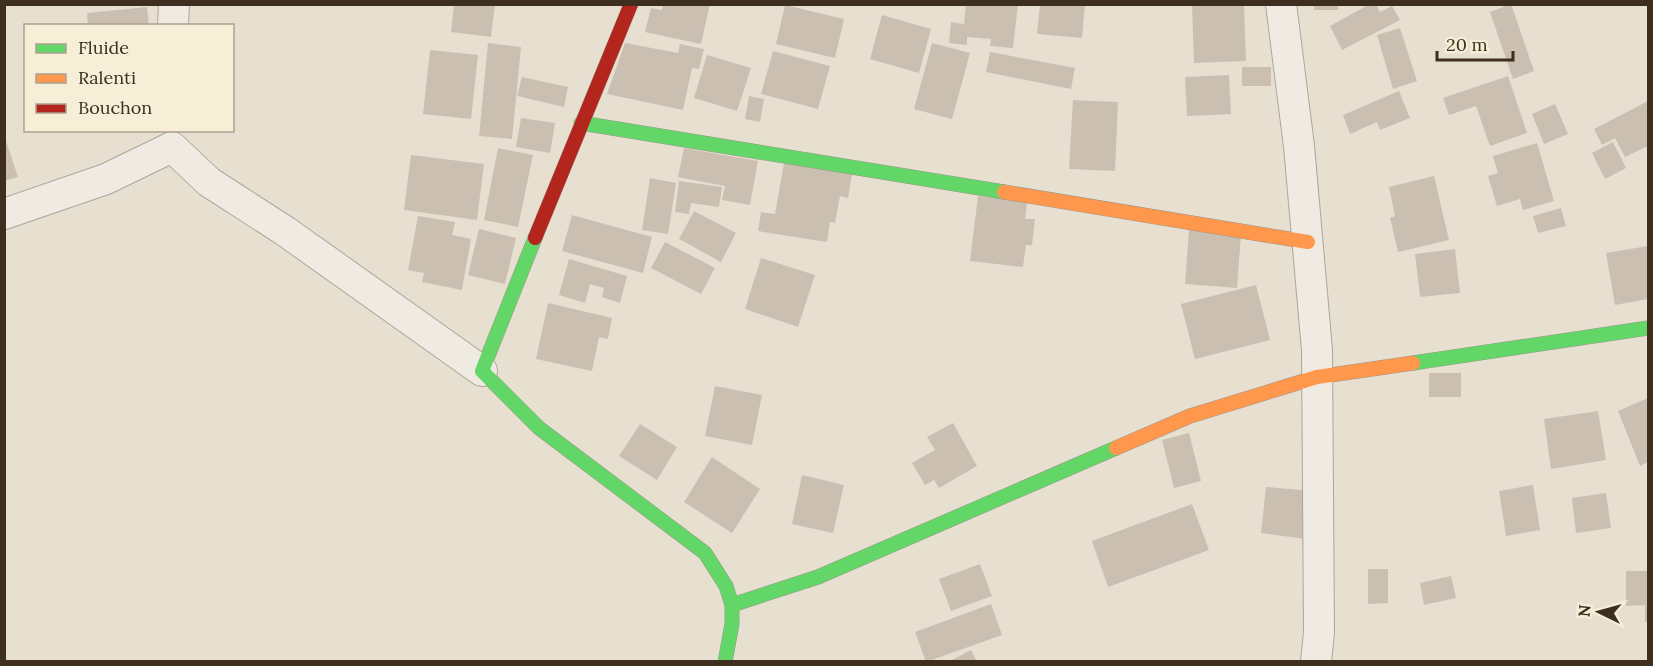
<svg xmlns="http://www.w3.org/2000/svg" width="1653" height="666" font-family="Lora,serif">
	<rect width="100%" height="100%" fill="#e7e0d1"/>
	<!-- building -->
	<path fill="#cbbfb2" d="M 663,4 L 710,4 L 701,44 L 645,32 L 651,8 L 662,10 Z
		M 966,4 L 1018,4 L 1013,48 L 990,46 L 991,39 L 967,37 L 967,45 L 949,43 L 951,22 L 964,24 Z
		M 1040,4 L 1085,4 L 1082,38 L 1037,34 Z
		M 1192,4 L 1244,4 L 1246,61 L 1194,63 Z
		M 1314,4 L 1338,4 L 1338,10 L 1314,10 Z
		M 1370,4 L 1376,4 L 1380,12 L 1392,6 L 1400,20 L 1342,50 L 1330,26 Z
		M 1511,4 L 1534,71 L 1513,79 L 1490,12 Z
		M 454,5 L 495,5 L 491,37 L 451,32 Z
		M 785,5 L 844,19 L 835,58 L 776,44 Z
		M 147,7 L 149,26 L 88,26 L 87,13 Z
		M 882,15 L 931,29 L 919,73 L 870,59 Z
		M 1400,28 L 1417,81 L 1393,89 L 1377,35 Z
		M 488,43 L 521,47 L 512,139 L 479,136 Z
		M 625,43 L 678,53 L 680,44 L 704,49 L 699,69 L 692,68 L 683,110 L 607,94 Z
		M 932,43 L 970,53 L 952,119 L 914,109 Z
		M 430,50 L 478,55 L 471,119 L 423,114 Z
		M 773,51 L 830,66 L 818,109 L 761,94 Z
		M 990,52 L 1075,68 L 1071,89 L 986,72 Z
		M 707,55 L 751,68 L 737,111 L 694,98 Z
		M 1242,67 L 1271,67 L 1271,86 L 1242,86 Z
		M 1229,75 L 1231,114 L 1187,116 L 1185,77 Z
		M 1508,76 L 1527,133 L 1490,146 L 1476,106 L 1449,115 L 1443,98 Z
		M 522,77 L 568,87 L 564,107 L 517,96 Z
		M 1399,91 L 1410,118 L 1380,130 L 1377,122 L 1350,134 L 1343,115 Z
		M 749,96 L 764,99 L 760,122 L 745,119 Z
		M 1073,100 L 1118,102 L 1115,171 L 1069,169 Z
		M 1648,101 L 1648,146 L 1625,157 L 1615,138 L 1602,145 L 1594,129 Z
		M 1555,104 L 1568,134 L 1544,144 L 1532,114 Z
		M 521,118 L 555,123 L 550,153 L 516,147 Z
		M 4,135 L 18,177 L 4,181 Z
		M 1613,142 L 1626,168 L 1605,179 L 1592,153 Z
		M 1537,143 L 1554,201 L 1523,210 L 1520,199 L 1497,206 L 1488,176 L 1498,173 L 1493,156 Z
		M 498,148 L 533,155 L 518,227 L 484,220 Z
		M 684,148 L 758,161 L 750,205 L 722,200 L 725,186 L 678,177 Z
		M 411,155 L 484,164 L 477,220 L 404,210 Z
		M 784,163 L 852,174 L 848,198 L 840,196 L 835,223 L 830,222 L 827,242 L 758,231 L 761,212 L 775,214 Z
		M 1434,176 L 1449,240 L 1398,252 L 1390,218 L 1395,216 L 1389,187 Z
		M 650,178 L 676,183 L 668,234 L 642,230 Z
		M 679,181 L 722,187 L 719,207 L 691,203 L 689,214 L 675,212 Z
		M 978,196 L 1027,202 L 1025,219 L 1035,219 L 1032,245 L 1026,245 L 1023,267 L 970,261 Z
		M 1561,208 L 1566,226 L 1538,233 L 1533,216 Z
		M 694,211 L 736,233 L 721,262 L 679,239 Z
		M 572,215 L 652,237 L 643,273 L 562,251 Z
		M 418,216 L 455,222 L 452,235 L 471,239 L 462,290 L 422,282 L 424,273 L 408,270 Z
		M 479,229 L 516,238 L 505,284 L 468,275 Z
		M 1189,230 L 1241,234 L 1237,288 L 1185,284 Z
		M 665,242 L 715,268 L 701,294 L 651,268 Z
		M 1648,246 L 1648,299 L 1615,305 L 1606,253 Z
		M 1455,249 L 1460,293 L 1420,297 L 1415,254 Z
		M 761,258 L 815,275 L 798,327 L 745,309 Z
		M 569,259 L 627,276 L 620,303 L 602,297 L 604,288 L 590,284 L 585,303 L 559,295 Z
		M 1256,285 L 1270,340 L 1195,359 L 1181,304 Z
		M 548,303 L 612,318 L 608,339 L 599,337 L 592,371 L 536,359 Z
		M 1429,373 L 1461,373 L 1461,397 L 1429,397 Z
		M 715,386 L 762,395 L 752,445 L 705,436 Z
		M 1648,398 L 1648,462 L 1640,466 L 1618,411 Z
		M 1598,411 L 1606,460 L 1551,469 L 1544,419 Z
		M 953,423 L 977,466 L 939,488 L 934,480 L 925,485 L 912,463 L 935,450 L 927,437 Z
		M 640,424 L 677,447 L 657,480 L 619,456 Z
		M 1189,433 L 1201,481 L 1174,488 L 1162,440 Z
		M 712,457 L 760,489 L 732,533 L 684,502 Z
		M 802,475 L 844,485 L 833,533 L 792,524 Z
		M 1533,485 L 1540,530 L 1506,536 L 1499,491 Z
		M 1266,487 L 1312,491 L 1306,539 L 1261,533 Z
		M 1606,493 L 1611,528 L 1576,533 L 1572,498 Z
		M 1192,504 L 1209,550 L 1108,587 L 1092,541 Z
		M 980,564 L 992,596 L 951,611 L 939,579 Z
		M 1368,569 L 1388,569 L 1388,603 L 1368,604 Z
		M 1626,571 L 1648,571 L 1648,622 L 1645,622 L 1645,605 L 1626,606 Z
		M 1451,576 L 1456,598 L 1424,605 L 1420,583 Z
		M 991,604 L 1002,635 L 926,662 L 915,632 Z
		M 971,650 L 977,662 L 948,662 Z"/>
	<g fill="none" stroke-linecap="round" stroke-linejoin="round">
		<defs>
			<path id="street" d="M 1281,4 L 1299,146 L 1317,350 L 1319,632 L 1316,662
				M 173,26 L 174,4
				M 4,214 L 106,179 L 172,147 L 209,182 L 285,231 L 482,371"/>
			<path id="fast" d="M 581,123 L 1004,192
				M 535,238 L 482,371 L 539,428 L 705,553 L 726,586 L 732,605 L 732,624 L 725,662
				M 1413,363 L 1648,328
				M 732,605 L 818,577 L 1116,448"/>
			<path id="slow" d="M 1004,192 L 1308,242
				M 1116,448 L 1190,416 L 1317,377 L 1413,363"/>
			<path id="jam" d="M 535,238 L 631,4"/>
		</defs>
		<!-- street casing -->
		<use href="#street" stroke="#ada599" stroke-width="32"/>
		<!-- fast casing -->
		<use href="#fast" stroke="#9c958a" stroke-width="15"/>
		<!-- slow casing -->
		<use href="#slow" stroke="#9c958a" stroke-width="15"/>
		<!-- jam casing -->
		<use href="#jam" stroke="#9c958a" stroke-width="15"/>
		<!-- street -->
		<use href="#street" stroke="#efebe3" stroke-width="30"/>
		<!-- fast -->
		<use href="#fast" stroke="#63d668" stroke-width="14"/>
		<!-- slow -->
		<use href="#slow" stroke="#ff974d" stroke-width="14"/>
		<!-- jam -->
		<use href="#jam" stroke="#b3261e" stroke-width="14"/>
	</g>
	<!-- border -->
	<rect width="1653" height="666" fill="none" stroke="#3d2e20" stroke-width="12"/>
	<!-- legend -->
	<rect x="24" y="24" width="210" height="108" fill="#f7eed8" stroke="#ada18e" stroke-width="1.5"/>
	<rect x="36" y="44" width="30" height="9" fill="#63d668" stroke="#ada18e" stroke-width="1.5"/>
	<text x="78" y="54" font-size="18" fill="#3d2e20">Fluide</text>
	<rect x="36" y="74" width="30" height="9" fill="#ff974d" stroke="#ada18e" stroke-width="1.5"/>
	<text x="78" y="84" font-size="18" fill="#3d2e20">Ralenti</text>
	<rect x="36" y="104" width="30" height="9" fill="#b3261e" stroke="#ada18e" stroke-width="1.5"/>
	<text x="78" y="114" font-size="18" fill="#3d2e20">Bouchon</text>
	<!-- north arrow -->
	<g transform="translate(1599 612) rotate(275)" stroke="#f7eed8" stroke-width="4.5" paint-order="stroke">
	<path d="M0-4.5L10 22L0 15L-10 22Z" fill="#3d2e20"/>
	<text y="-9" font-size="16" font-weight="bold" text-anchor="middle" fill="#3d2e20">N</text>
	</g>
	<!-- scale -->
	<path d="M1437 51v9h76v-9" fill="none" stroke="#3d2e20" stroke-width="3"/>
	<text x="1446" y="51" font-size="18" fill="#3d2e20" stroke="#f7eed8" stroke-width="4.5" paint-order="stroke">20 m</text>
</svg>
